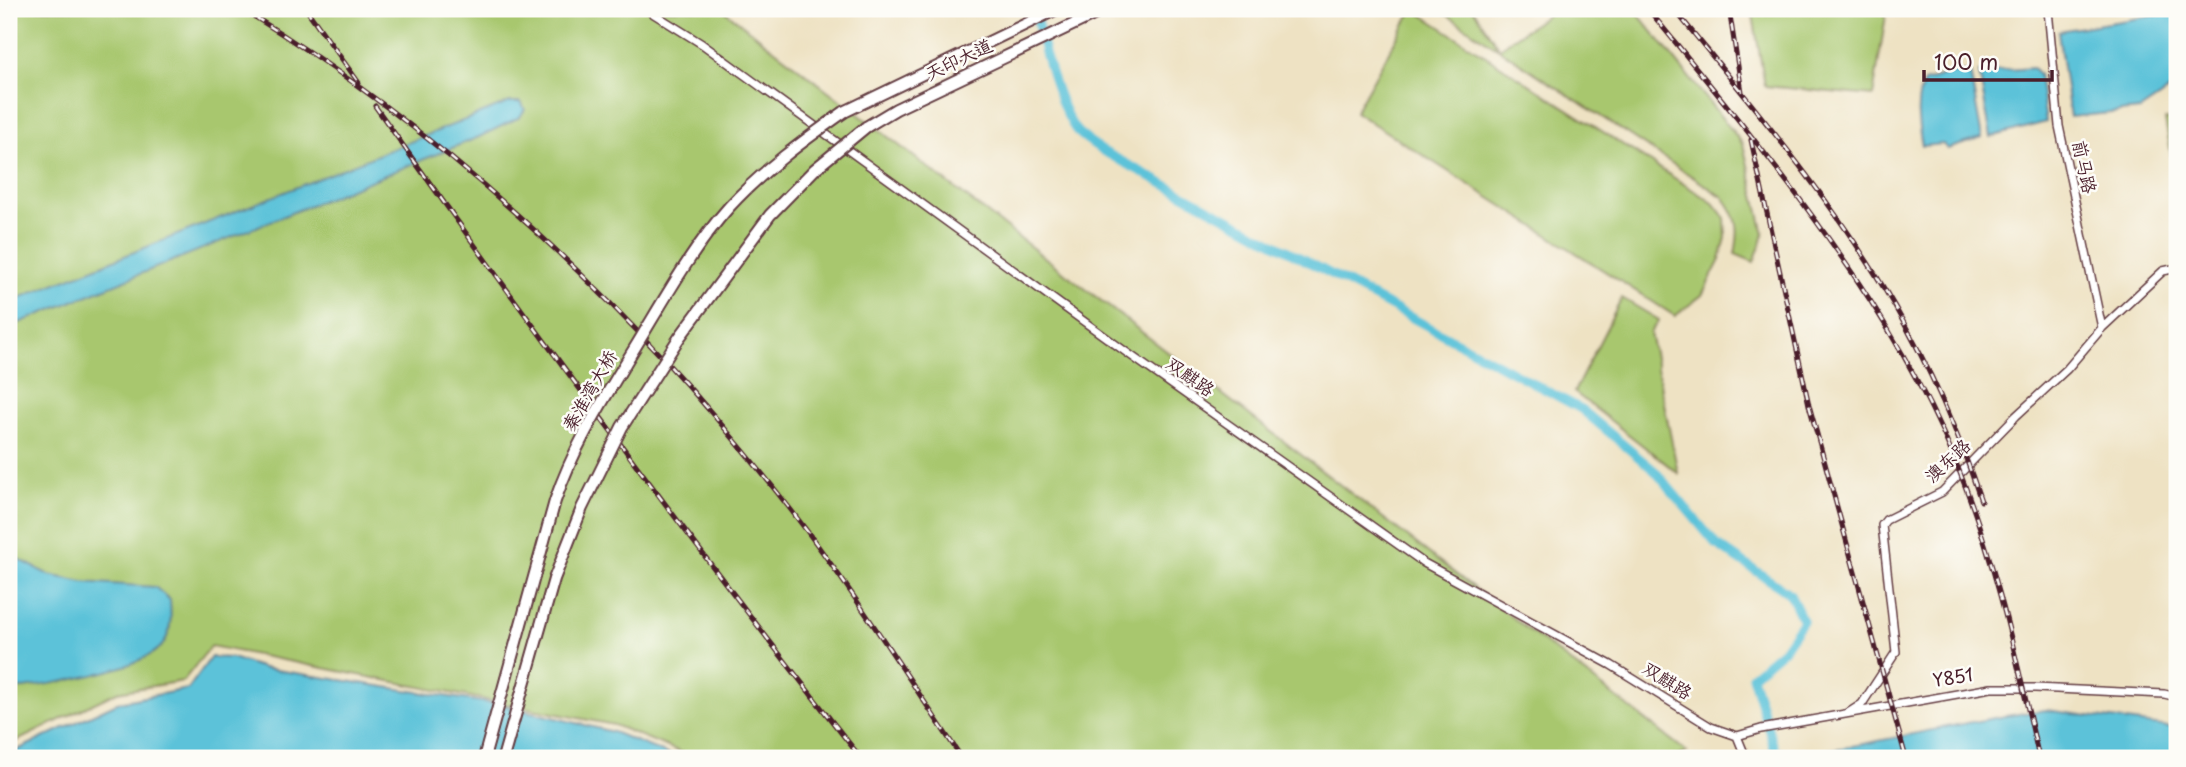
<svg xmlns="http://www.w3.org/2000/svg" width="2186" height="767" font-family="'Playpen Sans','LXGW WenKai TC',sans-serif">
	<rect width="100%" height="100%" fill="#fdfcf7"/>
	<filter id="ink" filterUnits="userSpaceOnUse"><feTurbulence type="fractalNoise" baseFrequency=".0143" numOctaves="2"/><feDisplacementMap in="SourceGraphic" scale="14" xChannelSelector="R" yChannelSelector="G"/><feConvolveMatrix kernelMatrix="1 2 1 2 8 2 1 2 1" color-interpolation-filters="sRGB"/></filter>
	<filter id="wash" filterUnits="userSpaceOnUse"><feTurbulence type="fractalNoise" baseFrequency=".00686" numOctaves="4" result="noise"/><feDisplacementMap in="SourceGraphic" scale="28" xChannelSelector="R" yChannelSelector="G"/><feGaussianBlur stdDeviation="1.57" result="paint"/><feColorMatrix in="noise" values="0 0 0 0 0 0 0 0 0 0 0 0 0 0 0 0 0 1.4 0 .05"/><feComposite in="paint" operator="in"/></filter>
	<g filter="url(#wash)">
		<rect width="100%" height="100%" fill="#eee2c3"/>
		<!-- green -->
		<path fill="#a8c76e" stroke="#79734c" stroke-width="2" d="M 9,9 L 722,9 L 1687,752 L 1674,758 L 695,758 L 614,725 L 211,646 L 183,681 L 117,692 L 9,745 Z
			M 1413,9 L 1713,203 L 1725,218 L 1726,238 L 1720,260 L 1702,295 L 1675,316 L 1355,112 Z
			M 1438,9 L 1473,9 L 1499,48 L 1556,9 L 1634,9 L 1743,144 L 1764,234 L 1754,262 L 1735,254 C 1740,229 1739,218 1723,197 Z
			M 1752,9 L 1887,9 L 1873,96 L 1765,86 Z
			M 2177,118 L 2177,186 L 2165,120 Z
			M 1622,298 L 1659,320 L 1650,333 L 1678,473 L 1574,392 Z"/>
		<!-- water -->
		<path fill="#5cc2d9" stroke="#537082" stroke-width="2" d="M 2177,12 L 2177,85 L 2140,110 L 2070,117 L 2058,31 Z
			M 2033,68 L 2039,74 L 2046,122 L 1991,137 L 1979,72 Z
			M 1970,72 L 1982,138 L 1947,149 L 1943,144 L 1922,146 C 1918,125 1914,102 1924,82 L 1952,73 Z
			M 510,102 L 521,102 L 525,109 L 520,117 L 479,137 L 9,327 L 9,302 Z
			M 9,554 L 49,575 L 83,582 L 155,587 L 170,600 C 171,614 172,630 164,643 C 147,670 41,686 9,690 Z
			M 211,657 L 232,658 L 263,668 L 502,705 L 613,732 L 677,758 L 9,758 L 9,754 L 119,702 L 188,689 Z
			M 2046,710 L 2177,728 L 2177,758 L 1764,758 C 1773,745 1784,750 1797,753 C 1807,754 1820,752 1829,750 C 1902,738 1973,719 2046,710 Z"/>
		<g fill="none" stroke-linecap="round" stroke-linejoin="round">
			<!-- canal -->
			<path stroke="#5cc2d9" stroke-width="9" d="M 1035,9 C 1040,39 1058,104 1075,129 C 1081,137 1093,143 1101,150 L 1581,409 L 1655,471 L 1716,544 L 1790,594 L 1803,621 L 1783,650 L 1752,676 L 1775,751"/>
		</g>
	</g>
	<g filter="url(#ink)">
		<g fill="none" stroke-linecap="round" stroke-linejoin="round">
			<defs>
				<path id="street" d="M 646,9 L 702,44 L 1126,352 L 1424,563 L 1611,665 L 1711,727 L 1737,736
					M 2048,10 L 2059,126 L 2102,328
					M 1848,713 L 1862,704 L 1896,652 L 1882,525 L 1886,520 L 1942,492 L 2016,416 L 2067,369 L 2102,328 L 2163,271 L 2177,268
					M 1737,736 L 1761,729 L 1991,688 L 2035,688 L 2164,694 L 2177,697
					M 1737,736 L 1746,758"/>
				<path id="primary" d="M 844,112 L 1057,9
					M 866,127 L 896,109 L 1106,9"/>
			</defs>
			<!-- street casing -->
			<use href="#street" stroke="#633c42" stroke-width="10"/>
			<!-- primary casing -->
			<use href="#primary" stroke="#633c42" stroke-width="14"/>
			<!-- street -->
			<use href="#street" stroke="#fff" stroke-width="7"/>
			<!-- primary -->
			<use href="#primary" stroke="#fff" stroke-width="10"/>
			<defs>
				<path id="rail" d="M 242,9 C 454,138 639,314 791,510 C 852,589 906,675 962,758
					M 306,9 L 359,83
					M 1648,9 C 1762,149 1883,289 1954,458 C 1994,554 2016,657 2039,758
					M 1674,9 C 1750,103 1835,202 1895,307 C 1930,368 1959,434 1981,501
					M 1729,9 L 1742,92
					M 375,106 C 532,327 693,546 861,758
					M 1751,140 L 1809,405 L 1906,758"/>
			</defs>
			<!-- rail casing -->
			<use href="#rail" stroke="#4a1f2b" stroke-width="5"/>
			<!-- rail -->
			<use href="#rail" stroke="#fdfcf7" stroke-width="2.5" stroke-dasharray="8" stroke-linecap="butt"/>
			<defs>
				<path id="primary-bridge" d="M 484,758 L 555,501 C 573,448 602,402 631,354 C 662,304 690,251 729,207 C 763,170 803,141 844,112
					M 503,758 L 554,579 L 582,508 L 622,427 L 679,338 L 770,215 L 815,169 L 866,127"/>
			</defs>
			<!-- primary-bridge casing -->
			<use href="#primary-bridge" stroke="#633c42" stroke-width="14" stroke-linecap="butt"/>
			<!-- primary-bridge -->
			<use href="#primary-bridge" stroke="#fff" stroke-width="10"/>
		</g>
	</g>
	<g text-anchor="middle" stroke-width="5" stroke-linejoin="round" paint-order="stroke">
		<!-- street labels -->
		<g font-size="18" fill="#4a1f2b" stroke="#fdfcf7">
			<text transform="translate(959 60) rotate(-26)" y="6">天印大道</text>
			<text transform="translate(2084 167) rotate(78)" y="6">前马路</text>
			<text transform="translate(1190 377) rotate(35)" y="6">双麒路</text>
			<text transform="translate(590 391) rotate(-60)" y="6">秦淮湾大桥</text>
			<text transform="translate(1948 461) rotate(-43)" y="6">澳东路</text>
			<text transform="translate(1953 678) rotate(-9)" y="6">Y851</text>
			<text transform="translate(1667 681) rotate(32)" y="6">双麒路</text>
		</g>
	</g>
	<!-- margin -->
	<rect width="2186" height="767" fill="none" stroke="#fdfcf7" stroke-width="35"/>
	<!-- scale -->
	<path d="M1924 70v10h128v-10" fill="none" stroke="#4a1f2b" stroke-width="3.5"/>
	<text x="1934" y="70" font-size="21" fill="#4a1f2b" stroke="#fdfcf7" stroke-width="5" paint-order="stroke">100 m</text>
</svg>
